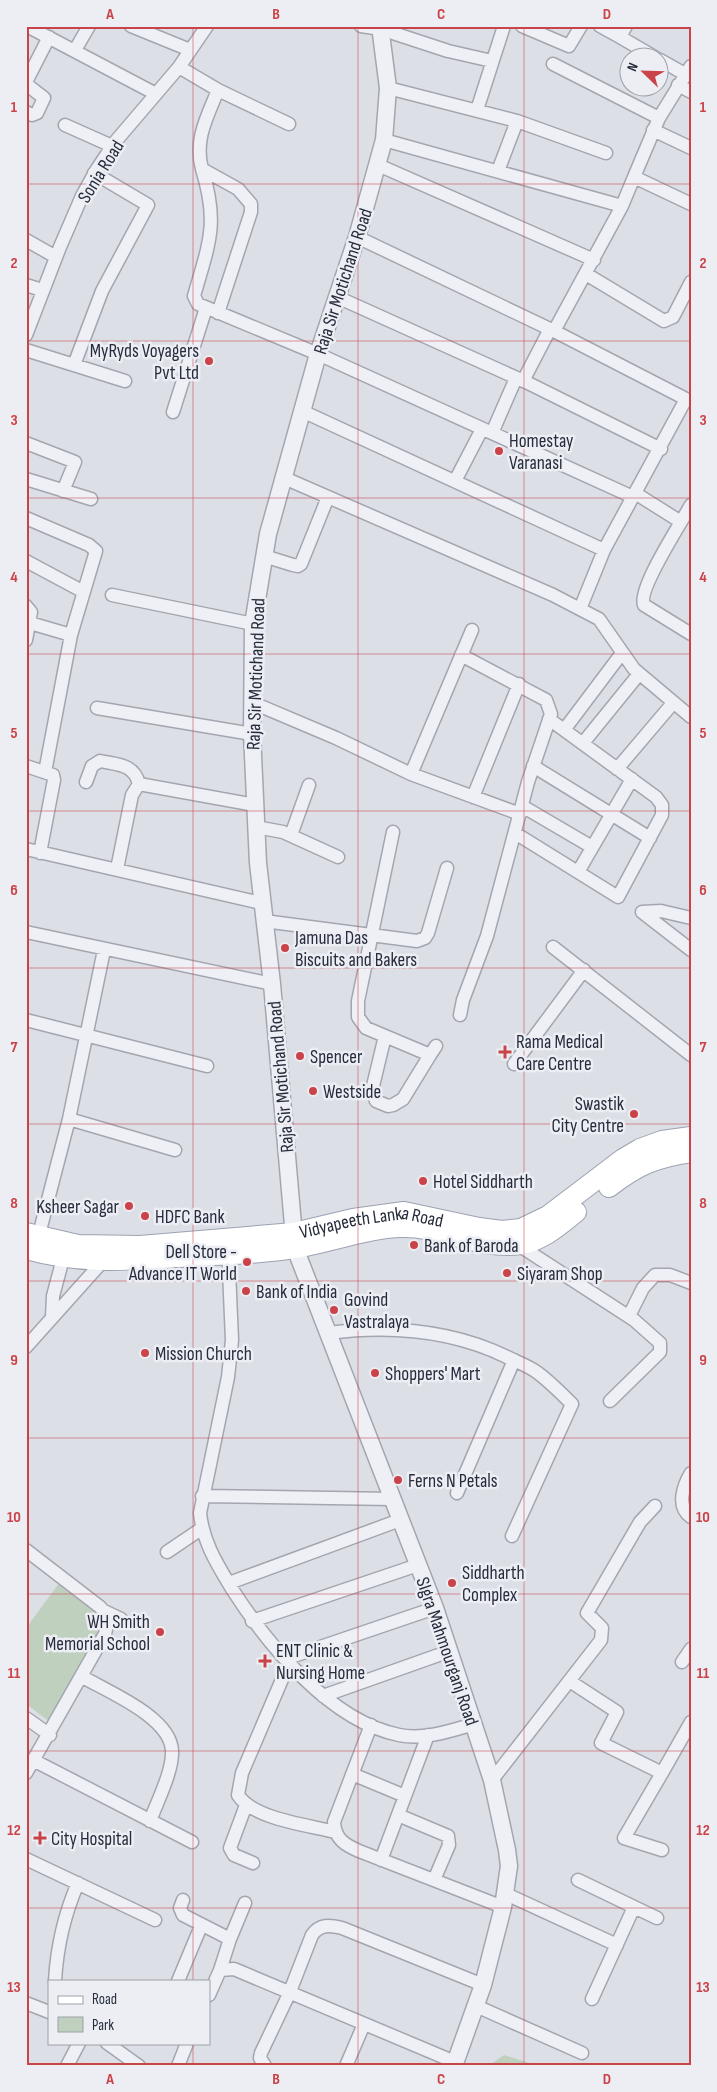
<svg xmlns="http://www.w3.org/2000/svg" width="717" height="2092" font-family="'Sofia Sans Condensed',sans-serif">
	<rect width="100%" height="100%" fill="#dddfe6"/>
	<!-- green -->
	<path fill="#c0d0be" d="M 60,1582 L 102,1615 L 103,1629 L 50,1722 L 26,1704 L 26,1628 Z
		M 504,2055 L 539,2066 L 488,2066 Z"/>
	<g fill="none" stroke-linecap="round" stroke-linejoin="round">
		<defs>
			<path id="minor" d="M 27,26 L 156,94
				M 131,26 L 190,50
				M 361,26 L 381,29 L 448,51 L 492,61
				M 522,26 L 569,46 L 581,26
				M 600,26 L 620,37
				M 626,26 L 620,37 L 656,58
				M 75,50 L 89,26
				M 660,60 L 685,74
				M 553,64 L 659,118
				M 179,67 L 218,90 L 289,124
				M 26,82 L 49,37
				M 26,84 L 44,98 L 37,113 L 32,115 L 26,112
				M 678,85 L 691,92
				M 388,88 L 517,121
				M 218,90 C 207,117 194,140 202,169 L 238,189 L 251,204 L 251,212 L 218,313
				M 477,110 L 504,26
				M 65,125 L 112,146
				M 653,130 L 691,148
				M 384,140 L 622,206
				M 378,165 L 594,260
				M 202,169 C 219,224 209,243 194,296 L 198,304 L 318,354 L 633,497
				M 498,171 L 517,121 L 606,153
				M 634,177 L 659,118 L 691,66
				M 357,237 L 554,331 L 686,399 L 604,550 L 580,609
				M 26,240 L 56,257
				M 586,274 L 664,321 L 673,317 L 691,282
				M 26,285 L 42,290
				M 337,297 L 528,383 L 661,449
				M 554,331 L 622,206 L 634,177 L 691,204
				M 26,335 L 60,247 L 82,196 L 97,169 L 115,142 L 179,67 L 207,26
				M 26,350 L 125,381
				M 74,365 L 102,291 L 148,205 L 94,173
				M 523,381 L 550,329
				M 302,411 L 604,550
				M 173,412 L 206,308
				M 492,433 L 516,378
				M 26,443 L 75,462 L 63,491
				M 282,477 L 553,595 L 599,619 L 634,669 L 691,717
				M 26,479 L 91,499
				M 455,481 L 482,429
				M 635,493 L 681,522
				M 691,505 C 681,523 637,590 644,605 L 691,634
				M 26,518 L 89,545 L 96,551 L 71,635 L 45,772
				M 264,556 L 293,565 L 298,566 L 301,564 L 328,497
				M 26,561 L 82,591
				M 112,595 L 253,624
				M 26,606 L 31,612 L 26,640
				M 30,623 L 71,635
				M 251,702 L 336,738 L 411,774 L 520,814
				M 97,708 L 252,734
				M 564,730 L 622,653
				M 583,743 L 639,674
				M 26,766 L 53,775 L 54,780 L 40,853
				M 533,766 L 650,838
				M 617,769 L 673,703
				M 411,774 L 472,630
				M 86,782 L 92,766 L 100,761 C 118,765 134,764 139,784
				M 473,797 L 519,684
				M 522,806 L 592,847
				M 256,827 L 283,832 L 338,857
				M 393,832 L 358,1001 L 358,1017 L 366,1028 L 430,1055 L 436,1046
				M 515,833 L 618,897 L 662,815 L 662,805 L 656,797 L 549,719
				M 291,835 L 309,785
				M 26,849 L 261,903
				M 117,869 L 132,795 L 139,784 L 255,805
				M 578,872 L 632,779
				M 642,912 L 691,950
				M 642,912 L 661,911 L 691,918
				M 264,921 L 417,941 L 425,938 L 428,933 L 447,868
				M 26,932 L 272,984
				M 553,947 L 691,1055
				M 460,1015 L 463,1000 L 487,936 L 528,782 L 551,714 L 546,700 L 461,655
				M 26,1020 L 207,1066
				M 385,1036 L 372,1090 L 376,1101 L 388,1106 L 393,1105 L 403,1099 L 430,1055
				M 514,1064 L 584,970
				M 69,1119 L 175,1150
				M 37,1242 L 69,1119 L 104,950
				M 517,1244 L 634,1320 L 660,1343 L 660,1352 L 610,1401
				M 228,1248 L 232,1340 L 228,1377 L 200,1513 C 203,1542 217,1564 232,1589 C 268,1645 330,1721 399,1735 C 424,1740 450,1731 474,1724
				M 629,1316 L 643,1288 L 655,1275 L 670,1275 L 691,1283
				M 52,1317 L 53,1296 L 65,1251
				M 329,1333 C 391,1325 451,1330 507,1357 C 517,1362 529,1366 538,1373 C 550,1382 561,1393 572,1404 L 512,1536
				M 26,1347 L 103,1261
				M 691,1473 C 683,1486 676,1507 691,1517
				M 457,1493 L 514,1360
				M 202,1496 L 392,1499
				M 26,1550 L 100,1607 C 109,1616 108,1622 105,1634 L 26,1773
				M 167,1552 L 201,1529
				M 229,1583 L 400,1520
				M 104,1611 L 121,1619
				M 252,1621 L 418,1565
				M 285,1659 L 435,1608
				M 682,1662 L 691,1649
				M 289,1663 L 242,1773 L 238,1795 C 253,1819 308,1825 335,1832
				M 81,1676 C 108,1692 171,1717 172,1751 C 173,1771 157,1802 150,1821
				M 571,1682 L 617,1712 L 601,1743 L 662,1773 L 624,1838 L 662,1850
				M 323,1696 L 450,1651
				M 26,1718 L 50,1735
				M 371,1725 L 334,1822 C 335,1839 345,1845 359,1851 L 503,1907
				M 33,1760 L 192,1842
				M 662,1773 L 691,1722
				M 352,1774 L 405,1796
				M 492,1780 L 601,1640 L 602,1628 L 587,1613 L 640,1522 L 655,1506
				M 246,1805 L 230,1848 L 234,1855 L 253,1863
				M 398,1815 L 448,1836 L 449,1845 L 434,1880
				M 26,1859 L 155,1920
				M 381,1860 L 428,1735
				M 578,1880 L 634,1907 L 592,1999
				M 506,1894 L 617,1945
				M 183,1900 L 180,1908 L 183,1915 L 230,1939 L 220,1970
				M 634,1907 L 657,1918
				M 230,1939 L 245,1903
				M 55,1981 C 57,1946 64,1915 78,1883
				M 178,1981 L 201,1926
				M 209,1995 L 220,1970 L 234,1969 L 455,2062
				M 26,2003 L 49,2012
				M 476,2006 L 582,2053
				M 107,2043 L 139,2066
				M 67,2066 L 79,2043
				M 178,2066 L 187,2043
				M 265,2066 L 260,2058 L 261,2053 L 289,1994 L 312,1935 C 320,1924 329,1925 342,1928 L 483,1985
				M 346,2066 L 364,2024"/>
			<path id="tertiary" d="M 380,26 L 388,88 L 384,140 L 357,237 L 318,354 L 268,534 L 253,624 L 252,734 L 258,863 L 272,984 L 295,1248 L 435,1608 L 492,1780 L 507,1850 L 509,1866 L 503,1907 L 483,1985 L 454,2066"/>
			<g id="primary">
				<path d="M 609,1187 C 637,1165 656,1157 691,1152"/>
				<path id="s1" d="M 26,1233 L 78,1245 L 140,1246 L 294,1233 L 353,1219 L 404,1212 L 479,1228 L 502,1231 L 521,1229 L 548,1216 L 623,1159 L 640,1149 L 662,1141 L 691,1137"/>
				<path d="M 26,1249 C 86,1266 135,1259 196,1256 C 228,1254 261,1254 294,1248 C 330,1243 364,1228 402,1227 C 442,1226 478,1250 521,1244 C 542,1241 561,1224 576,1212"/>
			</g>
		</defs>
		<!-- minor casing -->
		<use href="#minor" stroke="#a3a6b0" stroke-width="15"/>
		<!-- tertiary casing -->
		<use href="#tertiary" stroke="#a3a6b0" stroke-width="19"/>
		<!-- primary casing -->
		<use href="#primary" stroke="#9ca2b2" stroke-width="22"/>
		<!-- minor -->
		<use href="#minor" stroke="#eff0f5" stroke-width="12"/>
		<!-- tertiary -->
		<use href="#tertiary" stroke="#eff0f5" stroke-width="16"/>
		<!-- primary -->
		<use href="#primary" stroke="#fff" stroke-width="20"/>
	</g>
	<!-- grid -->
	<path fill="none" stroke="#ca4348" stroke-width="1" stroke-opacity="0.55" d="M 193,26 L 193,1981M 358,26 L 358,2066M 524,26 L 524,2066M 26,184 L 691,184M 26,341 L 691,341M 26,498 L 691,498M 26,654 L 691,654M 26,811 L 691,811M 26,968 L 691,968M 26,1124 L 691,1124M 26,1281 L 691,1281M 26,1438 L 691,1438M 26,1594 L 691,1594M 26,1751 L 691,1751M 26,1908 L 691,1908M 193,2043 L 193,2066"/>
	<!-- markers -->
	<g fill="#ca4348" stroke="#eceef4" stroke-width="2">
		<circle cx="209" cy="361" r="5"/>
		<circle cx="499" cy="451" r="5"/>
		<circle cx="285" cy="948" r="5"/>
		<path d="M502.5 1044.5h5v5h5v5h-5v5h-5v-5h-5v-5h5z"/>
		<circle cx="300" cy="1056" r="5"/>
		<circle cx="313" cy="1091" r="5"/>
		<circle cx="634" cy="1114" r="5"/>
		<circle cx="423" cy="1181" r="5"/>
		<circle cx="129" cy="1206" r="5"/>
		<circle cx="145" cy="1216" r="5"/>
		<circle cx="414" cy="1245" r="5"/>
		<circle cx="247" cy="1262" r="5"/>
		<circle cx="507" cy="1273" r="5"/>
		<circle cx="246" cy="1291" r="5"/>
		<circle cx="334" cy="1310" r="5"/>
		<circle cx="145" cy="1353" r="5"/>
		<circle cx="375" cy="1373" r="5"/>
		<circle cx="398" cy="1480" r="5"/>
		<circle cx="452" cy="1583" r="5"/>
		<circle cx="160" cy="1632" r="5"/>
		<path d="M262.5 1653.5h5v5h5v5h-5v5h-5v-5h-5v-5h5z"/>
		<path d="M37.5 1830.5h5v5h5v5h-5v5h-5v-5h-5v-5h5z"/>
	</g>
	<g text-anchor="middle" stroke-width="5" stroke-linejoin="round" paint-order="stroke">
		<!-- street labels -->
		<g font-size="19" fill="#272c3c" stroke="#eceef4">
			<text transform="translate(100 171) rotate(-58)" y="7">Sonia Road</text>
			<text transform="translate(342 281) rotate(-72)" y="7">Raja Sir Motichand Road</text>
			<text transform="translate(255 674) rotate(-88)" y="7">Raja Sir Motichand Road</text>
			<text transform="translate(280 1077) rotate(-95)" y="7">Raja Sir Motichand Road</text>
			<text dy="7" stroke="none"><textPath href="#s1" startOffset="349">Vidyapeeth Lanka Road</textPath></text>
			<text transform="translate(448 1651) rotate(71)" y="7">SIgra Mahmourganj Road</text>
		</g>
		<!-- poi labels -->
		<g font-size="19" fill="#272c3c" stroke="#eceef4" text-anchor="start">
			<text x="199" y="357" text-anchor="end">MyRyds Voyagers<tspan x="199" dy="22">Pvt Ltd</tspan></text>
			<text x="509" y="447">Homestay<tspan x="509" dy="22">Varanasi</tspan></text>
			<text x="295" y="944">Jamuna Das<tspan x="295" dy="22">Biscuits and Bakers</tspan></text>
			<text x="516" y="1048">Rama Medical<tspan x="516" dy="22">Care Centre</tspan></text>
			<text x="310" y="1063">Spencer</text>
			<text x="323" y="1098">Westside</text>
			<text x="624" y="1110" text-anchor="end">Swastik<tspan x="624" dy="22">City Centre</tspan></text>
			<text x="433" y="1188">Hotel Siddharth</text>
			<text x="119" y="1213" text-anchor="end">Ksheer Sagar</text>
			<text x="155" y="1223">HDFC Bank</text>
			<text x="424" y="1252">Bank of Baroda</text>
			<text x="237" y="1258" text-anchor="end">Dell Store -<tspan x="237" dy="22">Advance IT World</tspan></text>
			<text x="517" y="1280">Siyaram Shop</text>
			<text x="256" y="1298">Bank of India</text>
			<text x="344" y="1306">Govind<tspan x="344" dy="22">Vastralaya</tspan></text>
			<text x="155" y="1360">Mission Church</text>
			<text x="385" y="1380">Shoppers' Mart</text>
			<text x="408" y="1487">Ferns N Petals</text>
			<text x="462" y="1579">Siddharth<tspan x="462" dy="22">Complex</tspan></text>
			<text x="150" y="1628" text-anchor="end">WH Smith<tspan x="150" dy="22">Memorial School</tspan></text>
			<text x="276" y="1657">ENT Clinic &amp;<tspan x="276" dy="22">Nursing Home</tspan></text>
			<text x="51" y="1845">City Hospital</text>
		</g>
	</g>
	<!-- border -->
	<rect width="717" height="2092" fill="none" stroke="#eceef4" stroke-width="55"/>
	<!-- legend -->
	<rect x="48" y="1980" width="162" height="65" fill="#eceef4" stroke="#9da0aa"/>
	<rect x="58" y="1996" width="25" height="8" fill="#ffffff" stroke="#9da0aa"/>
	<text x="92" y="2004" font-size="15" fill="#272c3c">Road</text>
	<rect x="58" y="2017" width="25" height="15" fill="#c0d0be" stroke="#9da0aa"/>
	<text x="92" y="2030" font-size="15" fill="#272c3c">Park</text>
	<!-- north arrow -->
	<g transform="translate(644 72) rotate(293)"><circle r="24" fill="#eceef4" stroke="#9da0aa"/>
	<path d="M0-4L9 19L0 12L-9 19Z" fill="#ca4348"/>
	<text y="-8" font-size="14" font-weight="bold" text-anchor="middle" fill="#272c3c">N</text>
	</g>
	<rect x="28" y="28" width="662" height="2036" fill="none" stroke="#ca4348" stroke-width="2"/>
	<g font-size="16" text-anchor="middle" font-weight="bold" fill="#ca4348">
		<text x="110" y="19">A</text>
		<text x="276" y="19">B</text>
		<text x="441" y="19">C</text>
		<text x="607" y="19">D</text>
		<text x="14" y="112">1</text>
		<text x="703" y="112">1</text>
		<text x="14" y="268">2</text>
		<text x="703" y="268">2</text>
		<text x="14" y="425">3</text>
		<text x="703" y="425">3</text>
		<text x="14" y="582">4</text>
		<text x="703" y="582">4</text>
		<text x="14" y="738">5</text>
		<text x="703" y="738">5</text>
		<text x="14" y="895">6</text>
		<text x="703" y="895">6</text>
		<text x="14" y="1052">7</text>
		<text x="703" y="1052">7</text>
		<text x="14" y="1208">8</text>
		<text x="703" y="1208">8</text>
		<text x="14" y="1365">9</text>
		<text x="703" y="1365">9</text>
		<text x="14" y="1522">10</text>
		<text x="703" y="1522">10</text>
		<text x="14" y="1678">11</text>
		<text x="703" y="1678">11</text>
		<text x="14" y="1835">12</text>
		<text x="703" y="1835">12</text>
		<text x="14" y="1992">13</text>
		<text x="703" y="1992">13</text>
		<text x="110" y="2084">A</text>
		<text x="276" y="2084">B</text>
		<text x="441" y="2084">C</text>
		<text x="607" y="2084">D</text>
	</g>
</svg>
